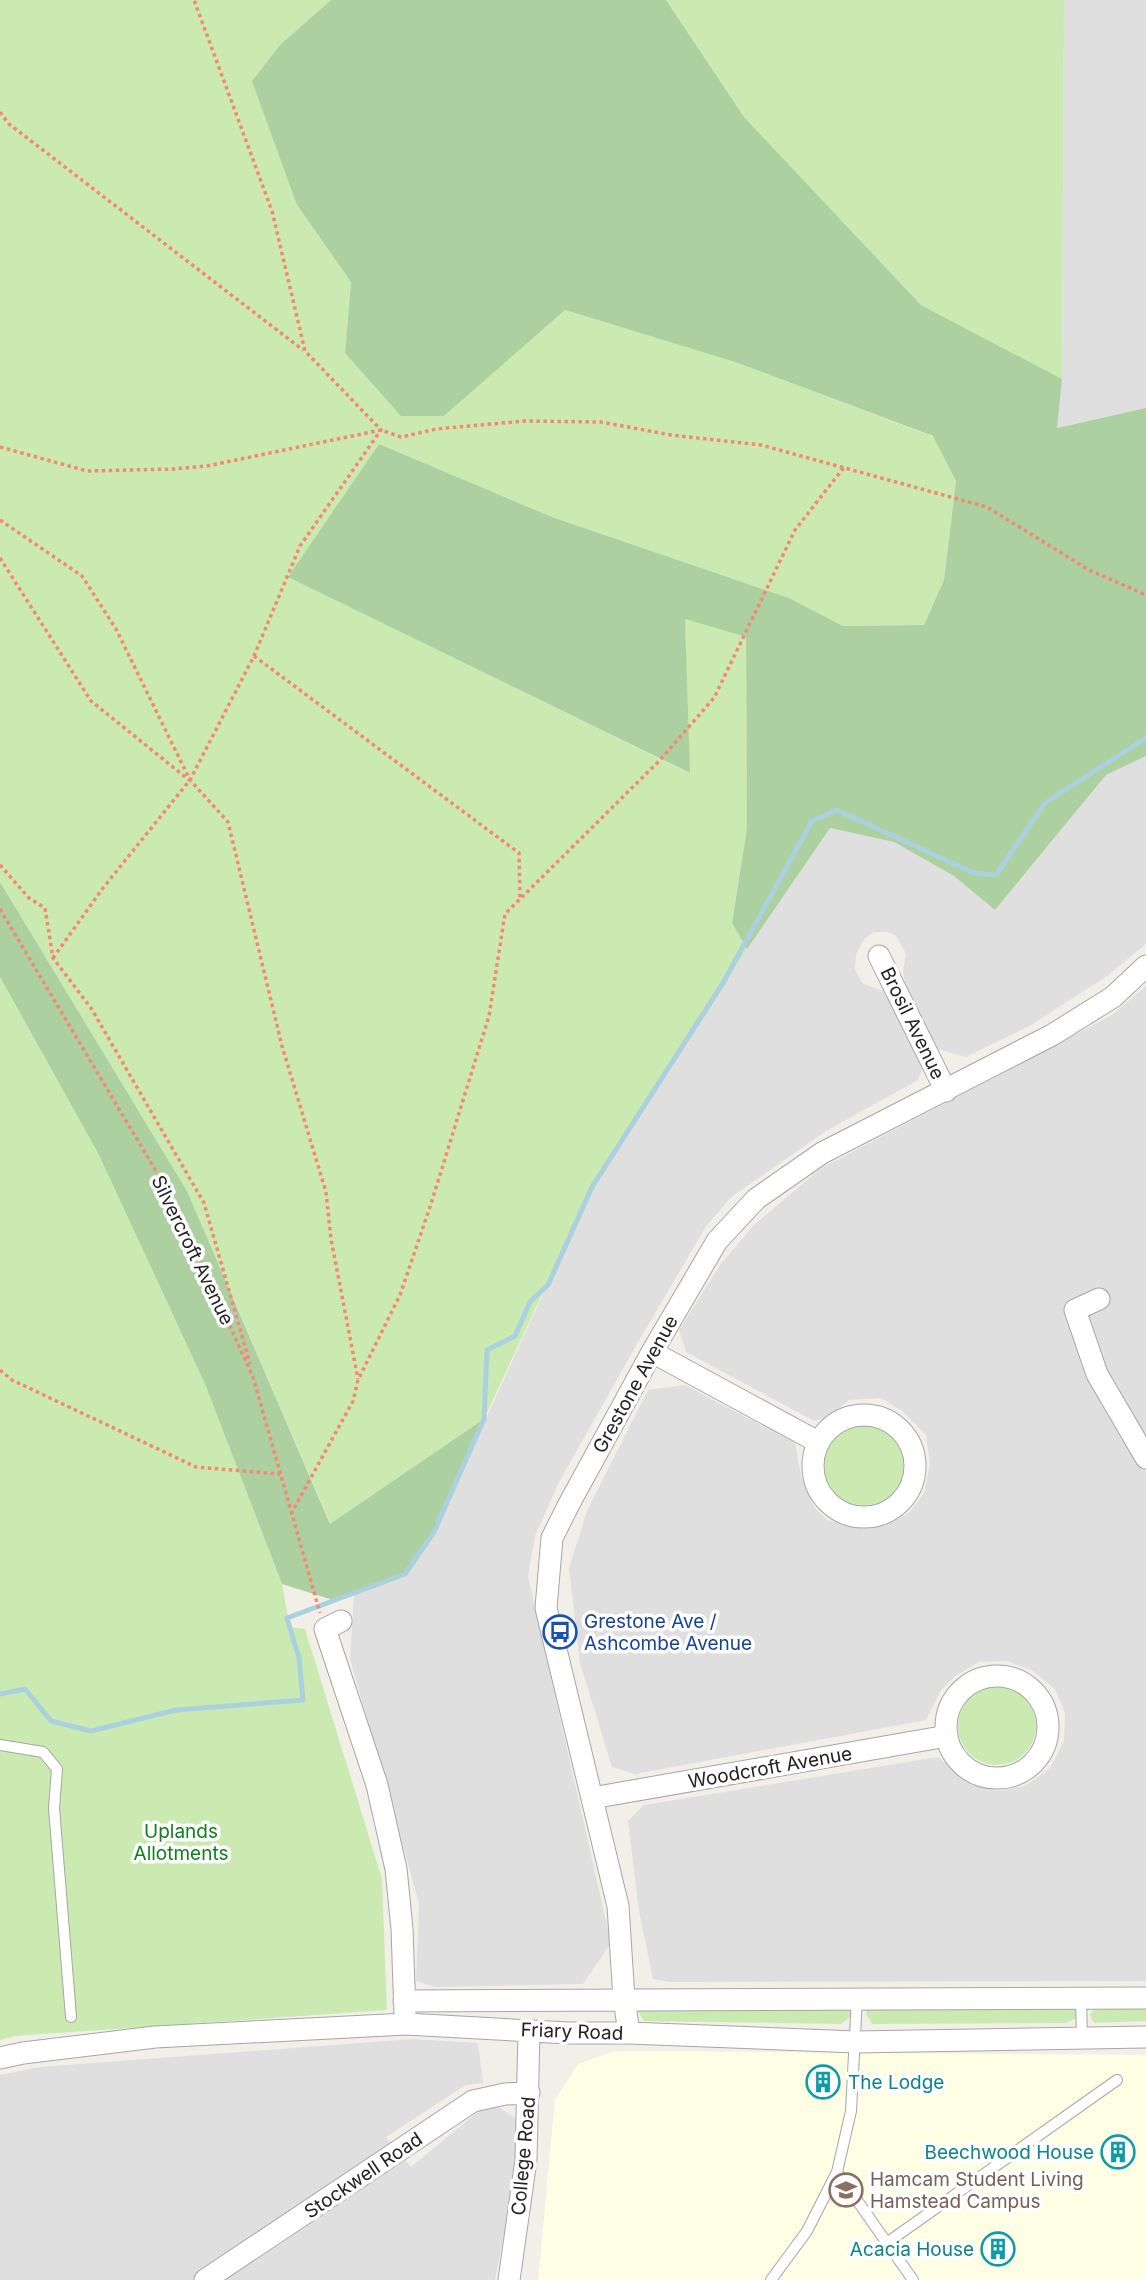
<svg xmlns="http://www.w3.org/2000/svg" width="1146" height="2280" font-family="Inter,sans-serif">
	<rect width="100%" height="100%" fill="#f2efe9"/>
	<!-- residential -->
	<path fill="#e0dfdf" d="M 1064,0 L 1146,0 L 1146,408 L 1056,428 L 1062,379 Z
		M 1146,756 L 1146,944 L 1107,976 L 1033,1024 L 966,1057 L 938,1049 L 907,992 L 903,971 L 906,954 L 897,937 L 888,932 L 875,932 L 865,938 L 856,954 L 855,969 L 862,983 L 885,992 L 924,1064 L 918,1080 L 826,1131 L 730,1198 L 705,1228 L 637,1344 L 559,1482 L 535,1536 L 528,1576 L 611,1943 L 583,1984 L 435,1987 L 416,1981 L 419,1903 L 350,1659 L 354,1594 L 405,1574 L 434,1532 L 592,1187 L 723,983 L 830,828 L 894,842 L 954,876 L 995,910 L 1106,775 Z
		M 1146,986 L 1146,1981 L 669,1982 L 653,1979 L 639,1911 L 628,1821 L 644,1805 L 938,1757 L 966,1781 L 997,1791 L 1025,1786 L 1050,1768 L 1064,1741 L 1065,1713 L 1055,1689 L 1033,1671 L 1007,1661 L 979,1662 L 955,1676 L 941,1690 L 926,1720 L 635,1774 L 612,1767 L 580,1663 L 569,1568 L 587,1511 L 648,1390 L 685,1385 L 795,1443 L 801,1476 L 814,1507 L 827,1520 L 866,1529 L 891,1523 L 910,1512 L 924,1493 L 930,1464 L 926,1435 L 902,1411 L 881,1398 L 849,1400 L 829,1416 L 814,1421 L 686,1352 L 679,1330 L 720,1265 L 754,1225 L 820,1169 L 1112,1015 Z
		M 412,2039 L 478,2043 L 483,2083 L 466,2085 L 386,2137 L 411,2167 L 480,2110 L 496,2105 L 521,2122 L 512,2193 L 495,2280 L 0,2280 L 0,2075 L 40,2067 Z"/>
	<!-- education -->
	<path fill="#fefee5" d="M 615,2051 L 1146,2055 L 1146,2280 L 538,2280 L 555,2100 L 578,2064 Z"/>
	<!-- grass -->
	<path fill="#cbeab1" d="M 0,0 L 331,0 L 281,44 L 297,205 L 351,282 L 345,353 L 444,416 L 565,310 L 738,363 L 934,437 L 956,481 L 944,580 L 924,625 L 843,626 L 789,598 L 552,517 L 379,444 L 289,577 L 689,773 L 685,619 L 746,637 L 747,828 L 732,923 L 747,949 L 592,1187 L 484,1419 L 331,1525 L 187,1191 L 0,882 Z
		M 666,0 L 1064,0 L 1062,379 L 921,305 L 744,117 Z
		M 0,977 L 98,1153 L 205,1384 L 282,1584 L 290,1627 L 305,1629 L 382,1879 L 387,2010 L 15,2036 L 0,2040 Z
		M824 1466a41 41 0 1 1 82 0a41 41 0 1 1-82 0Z
		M958 1726a39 39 0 1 1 78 0a39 39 0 1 1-78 0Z
		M 1146,2002 L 1146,2021 L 1094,2023 L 1090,2015 L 1095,2007 Z
		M 868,2004 L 1079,2009 L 1076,2018 L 1066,2023 L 872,2024 L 866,2014 Z
		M 853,2007 L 853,2015 L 841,2024 L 644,2021 L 637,2010 Z"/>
	<!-- forest -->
	<path fill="#acd09f" d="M 331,0 L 666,0 L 744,117 L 921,305 L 1062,379 L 1057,428 L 1146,408 L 1146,756 L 1106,775 L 995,910 L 954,876 L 894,842 L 830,828 L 747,949 L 732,923 L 747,828 L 746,637 L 685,619 L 690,773 L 288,577 L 379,444 L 552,517 L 789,598 L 843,626 L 924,625 L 944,580 L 956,481 L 933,436 L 738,363 L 565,310 L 444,416 L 401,416 L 345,353 L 351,282 L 297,205 L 252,81 L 281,44 Z
		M 0,882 L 187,1191 L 330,1524 L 484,1419 L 434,1532 L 405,1574 L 336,1601 L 282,1584 L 205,1384 L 98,1153 L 0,977 Z"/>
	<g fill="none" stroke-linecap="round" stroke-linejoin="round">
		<!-- stream -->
		<path stroke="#abd1de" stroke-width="5" d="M 0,1694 L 25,1689 L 51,1721 L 91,1731 L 176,1710 L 303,1700 L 299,1658 L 287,1618 L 405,1574 L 434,1532 L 484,1419 L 487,1350 L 515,1336 L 530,1302 L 548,1285 L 592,1187 L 723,983 L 812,821 L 837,810 L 974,873 L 996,875 L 1045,803 L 1146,738"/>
		<defs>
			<path id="lane" d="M 0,1745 L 43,1752 L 57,1769 L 54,1808 L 71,2017
				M 857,1998 L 851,2111 L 837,2172 L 913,2280
				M 1081,1999 L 1082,2039
				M 888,2242 L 1117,2080
				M 771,2280 L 807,2231 L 837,2172"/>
			<path id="street" d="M 879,956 L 946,1091
				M 1099,1299 L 1075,1310 L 1097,1374 L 1146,1458
				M 652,1352 L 818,1442
				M813 1466a51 51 0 1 1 102 0a51 51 0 1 1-102 0Z
				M 341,1621 L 325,1629 L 377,1785 L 396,1869 L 402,1929 L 405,2015
				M946 1727a51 51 0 1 1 102 0a51 51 0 1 1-102 0Z
				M 592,1798 L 947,1736
				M 404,2001 L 1146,1998
				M 629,2033 L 624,1999 L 618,1906 L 546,1608 L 552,1538 L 569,1504 L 652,1352 L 717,1241 L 756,1199 L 822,1153 L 1052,1035 L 1113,997 L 1146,966
				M 0,2058 L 23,2053 L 155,2037 L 406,2024 L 568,2033 L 629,2033 L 856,2042 L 1146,2037
				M 205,2280 L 473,2101 L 505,2094 L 529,2093
				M 509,2280 L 526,2160 L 529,2031"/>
		</defs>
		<!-- lane casing -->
		<use href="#lane" stroke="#a6a6a6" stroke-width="12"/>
		<!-- street casing -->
		<use href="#street" stroke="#a6a6a6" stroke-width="23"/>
		<!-- path -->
		<path stroke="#f78674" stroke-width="3.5" stroke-dasharray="3.5 3.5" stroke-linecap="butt" d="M 0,112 L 9,124 L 303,350
			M 0,447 L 87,471 L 174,469 L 207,466 L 381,430 L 401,437 L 436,429 L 525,421 L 601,422 L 671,435 L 761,445 L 987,507 L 1089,570 L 1146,595
			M 0,520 L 82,576 L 116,629 L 190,780 L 228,822 L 282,1046 L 326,1192 L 331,1239 L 358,1379
			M 0,558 L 91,701 L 189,780
			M 254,656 L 519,853 L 520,898
			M 0,865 L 29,898 L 45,908 L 53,958 L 91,1008 L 204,1203 L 250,1364
			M 0,909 L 169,1193 L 253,1377 L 320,1613
			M 53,958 L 103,888 L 190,780 L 254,656 L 300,546 L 381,430 L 305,351 L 272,211 L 194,0
			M 0,1370 L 12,1380 L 196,1467 L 280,1474
			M 291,1514 L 353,1401 L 358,1380 L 400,1295 L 431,1204 L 489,1016 L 505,914 L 660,760 L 714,698 L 795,530 L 845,466"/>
		<!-- lane -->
		<use href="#lane" stroke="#fff" stroke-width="10"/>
		<!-- street -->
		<use href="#street" stroke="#fff" stroke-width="21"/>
	</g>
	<!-- icons -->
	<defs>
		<symbol id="bus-ring" viewBox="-11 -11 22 22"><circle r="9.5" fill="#fff" stroke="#1a4fb4" stroke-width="1.5"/><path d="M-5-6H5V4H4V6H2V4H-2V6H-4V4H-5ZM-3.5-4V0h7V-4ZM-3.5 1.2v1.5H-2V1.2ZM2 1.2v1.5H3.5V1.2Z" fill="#1a4fb4"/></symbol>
		<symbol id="building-ring" viewBox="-11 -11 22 22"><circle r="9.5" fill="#fff" stroke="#0f9aa8" stroke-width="1.5"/><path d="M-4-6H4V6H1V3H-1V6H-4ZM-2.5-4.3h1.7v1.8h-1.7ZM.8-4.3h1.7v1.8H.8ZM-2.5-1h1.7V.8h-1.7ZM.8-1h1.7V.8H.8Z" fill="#0f9aa8"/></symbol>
		<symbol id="university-ring" viewBox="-11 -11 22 22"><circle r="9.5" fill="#fff" stroke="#8d6e63" stroke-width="1.5"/><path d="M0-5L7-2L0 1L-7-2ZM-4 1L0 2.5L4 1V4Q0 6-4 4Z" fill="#8d6e63"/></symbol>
	</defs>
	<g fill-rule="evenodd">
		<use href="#bus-ring" x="541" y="1613" width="38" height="38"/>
		<use href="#building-ring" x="804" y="2063" width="38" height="38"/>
		<use href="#building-ring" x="1099" y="2133" width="38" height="38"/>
		<use href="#university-ring" x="827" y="2171" width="38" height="38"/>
		<use href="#building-ring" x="979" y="2230" width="38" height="38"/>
	</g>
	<g text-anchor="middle" stroke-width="7" stroke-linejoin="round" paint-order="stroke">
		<!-- street labels -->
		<g font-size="19" fill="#222" stroke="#fff">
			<text transform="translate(913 1023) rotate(64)" y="7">Brosil Avenue</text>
			<text transform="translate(193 1250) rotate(64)" y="7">Silvercroft Avenue</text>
			<text transform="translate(635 1384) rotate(-61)" y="7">Grestone Avenue</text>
			<text transform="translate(770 1767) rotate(-10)" y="7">Woodcroft Avenue</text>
			<text transform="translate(572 2031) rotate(2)" y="7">Friary Road</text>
			<text transform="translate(523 2156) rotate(-85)" y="7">College Road</text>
			<text transform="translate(363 2175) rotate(-34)" y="7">Stockwell Road</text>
		</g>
		<!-- transit labels -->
		<g font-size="19" fill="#164399" stroke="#fff" text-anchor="start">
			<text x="584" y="1628">Grestone Ave /<tspan x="584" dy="22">Ashcombe Avenue</tspan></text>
		</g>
		<!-- park labels -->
		<g font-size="19" fill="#0e811c" stroke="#fff">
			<text x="181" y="1838">Uplands<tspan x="181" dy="22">Allotments</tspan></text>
		</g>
		<!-- culture labels -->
		<g font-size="19" fill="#0d838f" stroke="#fff" text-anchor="end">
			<text x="848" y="2089" text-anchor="start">The Lodge</text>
			<text x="1094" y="2159">Beechwood House</text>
			<text x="974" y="2256">Acacia House</text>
		</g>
		<!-- education labels -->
		<g font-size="19" fill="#785e54" stroke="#fff" text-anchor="start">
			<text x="870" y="2186">Hamcam Student Living<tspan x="870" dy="22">Hamstead Campus</tspan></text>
		</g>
	</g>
</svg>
